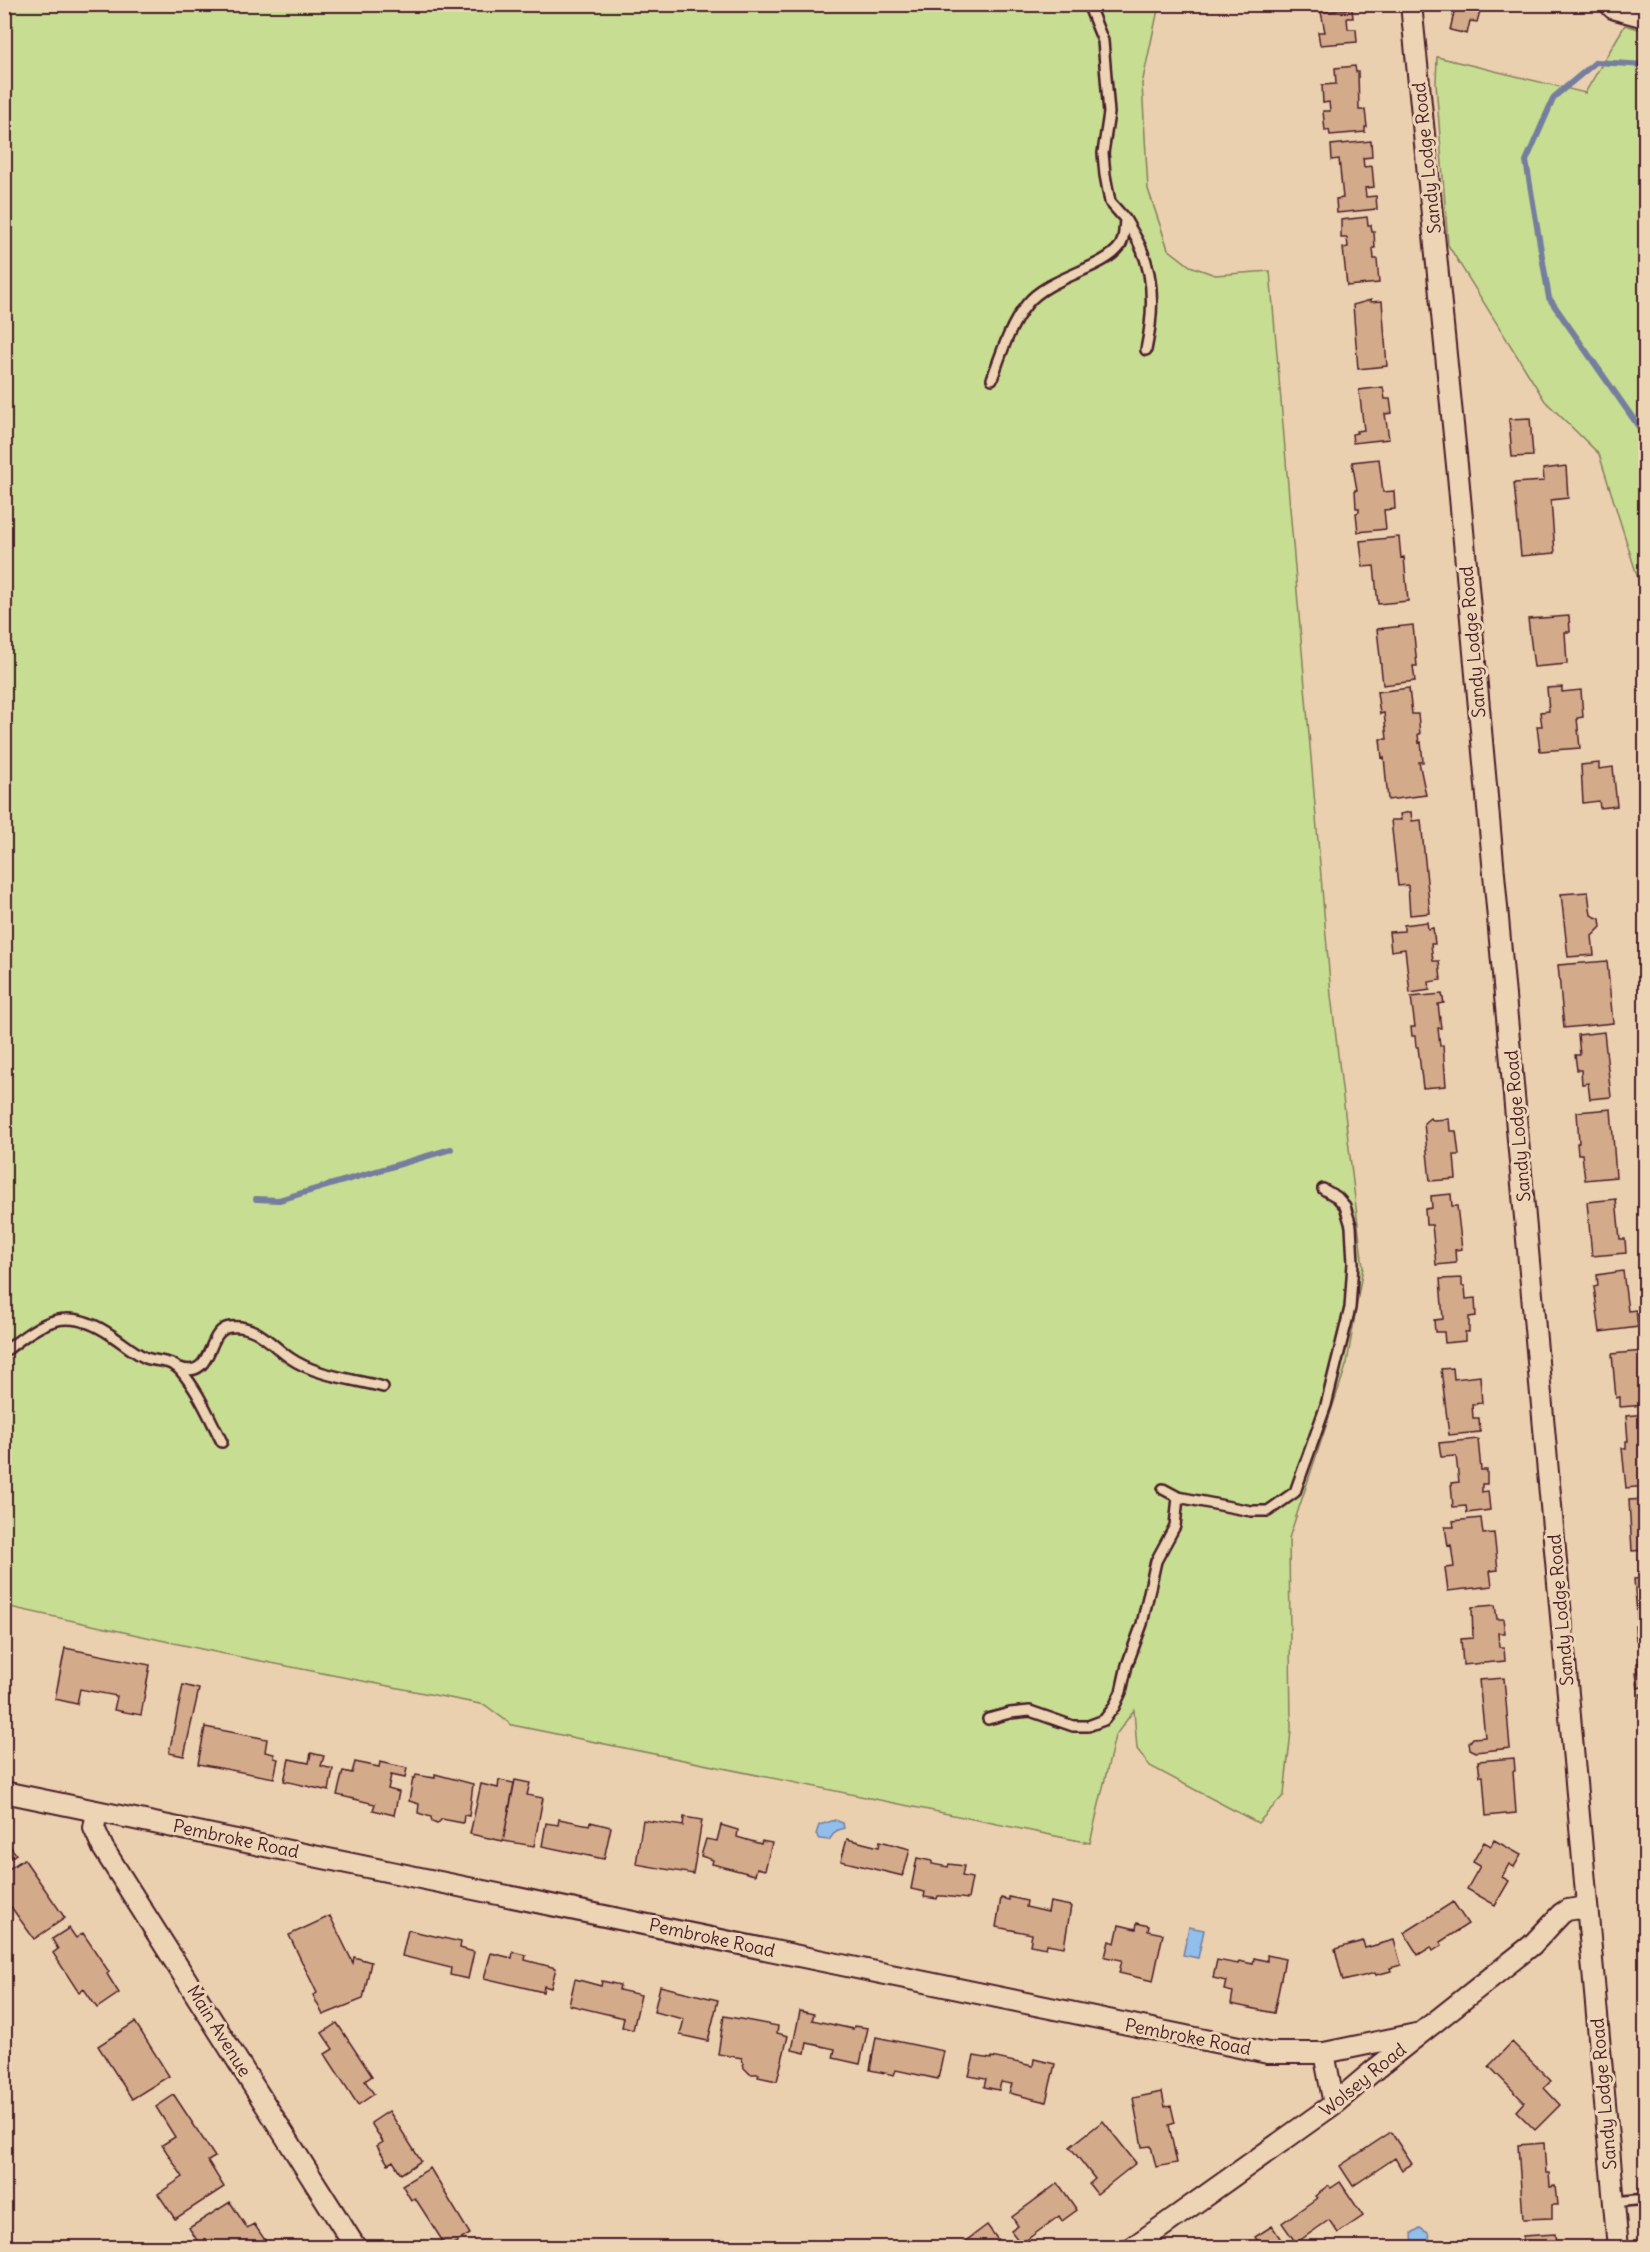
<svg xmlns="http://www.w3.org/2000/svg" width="1650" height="2252" font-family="Delius,sans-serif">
	<rect width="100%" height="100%" fill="#ebd0af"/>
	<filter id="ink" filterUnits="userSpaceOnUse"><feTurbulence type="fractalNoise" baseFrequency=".0167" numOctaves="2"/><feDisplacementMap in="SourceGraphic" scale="12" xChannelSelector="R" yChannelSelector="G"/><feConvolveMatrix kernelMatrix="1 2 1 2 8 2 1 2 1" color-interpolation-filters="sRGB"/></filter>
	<g filter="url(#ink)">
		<!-- green -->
		<path fill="#c7dd92" stroke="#887e5e" stroke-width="1.5" d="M 5,5 L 1159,5 L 1142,84 L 1148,189 L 1168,249 L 1190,266 L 1215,275 L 1270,271 L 1331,995 L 1363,1267 L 1347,1363 L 1289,1538 L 1291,1731 L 1284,1795 L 1258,1823 L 1150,1766 L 1137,1749 L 1134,1710 L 1115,1736 L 1090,1843 L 512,1725 L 485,1705 L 215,1652 L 5,1606 Z
			M 1644,12 L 1645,12 L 1645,601 L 1599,454 L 1545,401 L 1448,245 L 1436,83 L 1437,57 L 1585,93 L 1625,25 L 1639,29 Z"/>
		<!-- water -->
		<path fill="#91beeb" stroke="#757e9e" stroke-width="1.5" d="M 835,1820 L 843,1823 L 844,1828 L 836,1831 L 829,1840 L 820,1839 L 816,1834 L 819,1825 Z
			M 1189,1927 L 1204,1930 L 1198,1958 L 1183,1955 Z
			M 1420,2228 L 1428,2233 L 1432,2247 L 1413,2247 L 1412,2233 Z"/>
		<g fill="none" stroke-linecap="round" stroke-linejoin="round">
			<!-- stream -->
			<path stroke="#757e9e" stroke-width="6" d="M 1646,65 L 1596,62 L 1554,97 L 1526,161 L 1549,298 L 1646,437
				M 256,1199 L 279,1200 L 451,1149"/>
		</g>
		<!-- building -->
		<path fill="#d3aa8a" stroke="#4a1f2b" stroke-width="1.5" d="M 1321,4 L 1358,4 L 1358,8 L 1321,12 Z
			M 1456,4 L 1482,4 L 1477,22 L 1470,21 L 1467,34 L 1450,30 Z
			M 1352,9 L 1353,18 L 1347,18 L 1348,29 L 1356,29 L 1357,42 L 1320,45 L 1318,32 L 1325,32 L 1321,12 Z
			M 1355,66 L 1356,72 L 1358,72 L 1359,110 L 1365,110 L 1367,127 L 1365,127 L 1365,132 L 1330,135 L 1329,130 L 1325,131 L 1323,111 L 1330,111 L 1329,102 L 1323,103 L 1322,85 L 1336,84 L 1335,68 Z
			M 1371,141 L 1372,157 L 1363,158 L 1364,167 L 1372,166 L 1374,187 L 1365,188 L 1366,197 L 1376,196 L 1377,209 L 1337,213 L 1336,199 L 1343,198 L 1339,159 L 1332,160 L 1331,145 Z
			M 1367,217 L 1368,225 L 1371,225 L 1372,232 L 1374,232 L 1375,248 L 1373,248 L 1374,259 L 1377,259 L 1379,283 L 1347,286 L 1343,248 L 1348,247 L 1347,238 L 1341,238 L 1341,220 Z
			M 1371,300 L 1371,302 L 1382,301 L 1387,366 L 1358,369 L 1353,305 Z
			M 1383,387 L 1385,399 L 1390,399 L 1392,413 L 1385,414 L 1389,439 L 1353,443 L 1352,434 L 1357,433 L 1356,431 L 1364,430 L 1359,390 Z
			M 1530,418 L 1533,456 L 1512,457 L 1509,419 Z
			M 1379,459 L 1383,492 L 1394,491 L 1395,509 L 1384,510 L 1386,529 L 1358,532 L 1356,513 L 1359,512 L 1359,508 L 1356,508 L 1355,490 L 1357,490 L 1352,462 Z
			M 1566,466 L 1568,498 L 1551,500 L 1555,553 L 1521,556 L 1514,483 L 1544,481 L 1543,469 Z
			M 1399,537 L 1401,558 L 1404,557 L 1408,601 L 1378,604 L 1374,566 L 1363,567 L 1360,541 Z
			M 1569,616 L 1570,632 L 1565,632 L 1567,664 L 1534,667 L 1528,619 Z
			M 1413,625 L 1417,666 L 1413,666 L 1415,681 L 1383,685 L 1377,629 Z
			M 1562,687 L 1562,692 L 1581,690 L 1583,717 L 1577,718 L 1580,748 L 1540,751 L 1537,726 L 1542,726 L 1540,712 L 1549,711 L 1547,688 Z
			M 1409,688 L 1412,714 L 1418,714 L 1420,734 L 1418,734 L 1419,743 L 1421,742 L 1423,762 L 1419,762 L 1426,795 L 1388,800 L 1384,757 L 1382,758 L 1380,739 L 1387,739 L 1384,713 L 1380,714 L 1377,692 Z
			M 1599,763 L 1599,769 L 1613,767 L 1617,806 L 1600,808 L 1599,801 L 1583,803 L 1581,765 Z
			M 1411,812 L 1412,821 L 1421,820 L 1430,913 L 1410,915 L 1408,885 L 1398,886 L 1391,820 L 1401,820 L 1400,814 Z
			M 1588,892 L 1591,915 L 1600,919 L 1601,927 L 1592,936 L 1594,955 L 1568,957 L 1561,894 Z
			M 1427,922 L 1428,929 L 1433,928 L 1435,944 L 1431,944 L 1433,961 L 1439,961 L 1441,980 L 1429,982 L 1430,990 L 1410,993 L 1405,949 L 1391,951 L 1389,932 L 1404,931 L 1404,925 Z
			M 1607,961 L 1613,1023 L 1564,1028 L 1558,965 Z
			M 1442,994 L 1444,1003 L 1438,1004 L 1441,1028 L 1438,1028 L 1440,1046 L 1443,1045 L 1446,1086 L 1423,1088 L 1418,1047 L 1416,1047 L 1415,1036 L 1412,1036 L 1411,1027 L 1415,1027 L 1411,997 Z
			M 1604,1032 L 1611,1097 L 1590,1099 L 1588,1083 L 1582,1084 L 1581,1070 L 1577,1070 L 1575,1055 L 1580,1055 L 1578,1035 Z
			M 1611,1109 L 1616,1177 L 1585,1180 L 1582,1154 L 1578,1154 L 1577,1143 L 1579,1143 L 1577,1112 Z
			M 1430,1118 L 1433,1120 L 1449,1119 L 1450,1131 L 1456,1131 L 1459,1155 L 1454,1155 L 1456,1179 L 1430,1181 L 1424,1123 Z
			M 1451,1194 L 1452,1206 L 1457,1206 L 1462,1249 L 1455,1250 L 1456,1263 L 1436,1265 L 1432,1225 L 1426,1225 L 1425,1209 L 1432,1208 L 1431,1196 Z
			M 1616,1199 L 1620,1239 L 1625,1239 L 1626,1253 L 1592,1256 L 1587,1202 Z
			M 1623,1271 L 1628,1311 L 1636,1310 L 1638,1327 L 1600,1332 L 1594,1287 L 1598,1286 L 1597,1275 Z
			M 1462,1278 L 1462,1286 L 1465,1286 L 1466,1299 L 1475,1298 L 1476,1316 L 1469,1317 L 1469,1332 L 1465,1332 L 1465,1341 L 1445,1343 L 1444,1332 L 1435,1332 L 1434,1320 L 1443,1319 L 1440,1279 Z
			M 1643,1351 L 1644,1368 L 1642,1368 L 1645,1405 L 1620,1407 L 1620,1397 L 1616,1398 L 1612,1354 Z
			M 1453,1368 L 1454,1379 L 1480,1376 L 1482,1403 L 1472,1404 L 1473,1418 L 1479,1418 L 1480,1432 L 1449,1435 L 1441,1369 Z
			M 1646,1414 L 1646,1486 L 1626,1488 L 1622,1448 L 1626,1448 L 1626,1441 L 1628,1441 L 1626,1416 Z
			M 1478,1439 L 1481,1470 L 1487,1470 L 1487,1484 L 1482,1484 L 1482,1492 L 1488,1491 L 1490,1510 L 1467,1513 L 1466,1506 L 1453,1507 L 1451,1483 L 1459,1482 L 1456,1456 L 1441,1457 L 1439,1443 Z
			M 1646,1499 L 1646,1550 L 1632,1551 L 1629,1500 Z
			M 1481,1518 L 1483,1534 L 1494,1533 L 1498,1570 L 1490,1571 L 1492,1586 L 1448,1591 L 1445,1568 L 1454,1567 L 1451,1545 L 1448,1546 L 1445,1527 L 1454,1527 L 1453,1521 Z
			M 1646,1578 L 1646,1639 L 1636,1640 L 1635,1626 L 1638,1626 L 1634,1579 Z
			M 1495,1605 L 1497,1619 L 1503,1619 L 1505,1633 L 1498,1633 L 1499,1647 L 1504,1647 L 1505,1661 L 1463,1665 L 1461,1639 L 1473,1638 L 1472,1607 Z
			M 65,1648 L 150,1665 L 141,1715 L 114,1710 L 117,1696 L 80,1689 L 77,1704 L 55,1699 Z
			M 1646,1655 L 1646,1715 L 1642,1716 L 1640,1694 L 1643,1694 L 1642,1687 L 1638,1688 L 1636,1673 L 1638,1673 L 1637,1663 L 1640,1663 L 1639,1656 Z
			M 1504,1678 L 1510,1748 L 1476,1752 L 1470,1749 L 1469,1743 L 1473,1738 L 1485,1737 L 1479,1680 Z
			M 183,1685 L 199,1689 L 184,1756 L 169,1753 Z
			M 205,1727 L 267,1739 L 265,1752 L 274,1754 L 274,1758 L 278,1759 L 274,1778 L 198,1764 Z
			M 311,1753 L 324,1756 L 321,1766 L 333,1769 L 329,1791 L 284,1781 L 289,1759 L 309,1763 Z
			M 1514,1758 L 1515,1771 L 1513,1771 L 1516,1813 L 1486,1816 L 1483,1776 L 1480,1776 L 1478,1761 Z
			M 355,1762 L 379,1767 L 380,1762 L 407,1768 L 405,1778 L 391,1775 L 388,1789 L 399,1792 L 394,1815 L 373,1810 L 375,1804 L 337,1795 L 343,1771 L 352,1773 Z
			M 435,1774 L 473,1784 L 469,1816 L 464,1815 L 463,1823 L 442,1819 L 437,1824 L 432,1822 L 431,1817 L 418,1813 L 419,1804 L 409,1801 L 413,1778 L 415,1778 L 416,1775 L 435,1778 Z
			M 499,1780 L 514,1783 L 503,1841 L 470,1834 L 481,1784 L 498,1788 Z
			M 515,1780 L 530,1783 L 527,1795 L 543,1798 L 534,1846 L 503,1841 Z
			M 684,1817 L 702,1820 L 693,1874 L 636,1864 L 643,1820 L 683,1826 Z
			M 559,1819 L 589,1825 L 590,1822 L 611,1827 L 604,1859 L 542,1846 L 546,1823 L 558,1825 Z
			M 721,1825 L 738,1830 L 737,1837 L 761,1844 L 762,1841 L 772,1843 L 765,1870 L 757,1868 L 755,1875 L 712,1864 L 713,1860 L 701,1856 L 706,1839 L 717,1841 Z
			M 4,1838 L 16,1854 L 4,1862 Z
			M 847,1839 L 879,1847 L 880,1841 L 910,1849 L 903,1876 L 841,1861 Z
			M 1494,1840 L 1521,1855 L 1514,1867 L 1509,1864 L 1502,1877 L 1509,1881 L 1495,1905 L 1467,1889 L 1480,1866 L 1473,1862 L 1484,1842 L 1491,1846 Z
			M 917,1858 L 932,1861 L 932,1864 L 948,1867 L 949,1864 L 964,1866 L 962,1876 L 972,1878 L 968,1899 L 943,1896 L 938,1896 L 937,1899 L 924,1897 L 925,1892 L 911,1889 Z
			M 24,1859 L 65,1918 L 34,1939 L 4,1897 L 4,1872 Z
			M 1009,1897 L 1027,1901 L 1026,1907 L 1048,1912 L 1050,1902 L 1071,1906 L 1064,1947 L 1047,1944 L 1046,1948 L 1030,1945 L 1032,1934 L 996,1927 L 1001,1898 L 1009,1900 Z
			M 1453,1902 L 1468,1924 L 1440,1942 L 1442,1945 L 1433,1951 L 1431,1947 L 1418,1955 L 1404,1933 Z
			M 330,1916 L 353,1963 L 354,1957 L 371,1962 L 363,1999 L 323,2015 L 313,1995 L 317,1993 L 289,1935 Z
			M 1137,1923 L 1149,1926 L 1148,1931 L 1163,1934 L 1153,1981 L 1119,1973 L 1122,1960 L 1105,1957 L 1109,1941 L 1115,1943 L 1119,1925 L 1136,1929 Z
			M 69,1928 L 76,1938 L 83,1933 L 109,1972 L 107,1974 L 119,1993 L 97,2008 L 84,1989 L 79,1993 L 53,1953 L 58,1949 L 52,1939 Z
			M 408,1930 L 461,1942 L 460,1948 L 474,1952 L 468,1979 L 450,1975 L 451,1968 L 402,1956 Z
			M 1394,1940 L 1401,1965 L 1390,1968 L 1391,1971 L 1376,1975 L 1375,1973 L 1343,1981 L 1335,1949 L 1363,1941 L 1365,1948 Z
			M 513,1952 L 526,1955 L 525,1960 L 556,1968 L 551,1988 L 544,1986 L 543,1992 L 484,1978 L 491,1953 L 512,1958 Z
			M 1267,1955 L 1285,1959 L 1274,2013 L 1231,2004 L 1233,1992 L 1224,1990 L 1226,1981 L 1213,1978 L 1217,1960 L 1238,1964 L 1239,1961 L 1253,1964 L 1254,1958 L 1267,1961 Z
			M 575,1979 L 601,1986 L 602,1981 L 620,1985 L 619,1990 L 641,1995 L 633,2030 L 622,2027 L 624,2018 L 569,2005 Z
			M 660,1986 L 718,2000 L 708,2041 L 680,2035 L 684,2019 L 654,2012 Z
			M 800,2011 L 814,2014 L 812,2020 L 853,2029 L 854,2026 L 868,2028 L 860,2064 L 833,2058 L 835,2049 L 807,2043 L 805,2053 L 792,2050 Z
			M 724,2016 L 778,2026 L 777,2033 L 788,2036 L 777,2081 L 758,2077 L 759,2074 L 750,2074 L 744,2068 L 742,2058 L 718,2054 Z
			M 135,2022 L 169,2076 L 132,2099 L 98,2046 Z
			M 337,2023 L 372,2076 L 365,2081 L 374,2094 L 358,2105 L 325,2054 L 333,2049 L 322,2033 Z
			M 876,2037 L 944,2051 L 938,2079 L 896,2070 L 894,2075 L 870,2070 Z
			M 1512,2042 L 1551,2081 L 1544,2088 L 1560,2105 L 1535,2130 L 1516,2111 L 1524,2102 L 1489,2066 Z
			M 974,2056 L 991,2059 L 992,2057 L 1033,2066 L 1034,2059 L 1055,2064 L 1046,2102 L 1009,2093 L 1012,2084 L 1001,2082 L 999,2090 L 984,2087 L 986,2079 L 969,2076 Z
			M 1162,2092 L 1165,2107 L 1171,2106 L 1175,2123 L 1169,2125 L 1177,2163 L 1156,2167 L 1151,2146 L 1142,2147 L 1133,2098 Z
			M 174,2095 L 215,2157 L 208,2161 L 224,2187 L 175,2219 L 158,2194 L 183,2177 L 162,2145 L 175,2137 L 156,2107 Z
			M 389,2111 L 421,2161 L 401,2174 L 393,2161 L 388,2164 L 377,2146 L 383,2142 L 371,2123 Z
			M 1103,2121 L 1136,2163 L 1097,2194 L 1089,2184 L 1095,2179 L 1070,2147 Z
			M 1391,2132 L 1412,2164 L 1402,2170 L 1395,2158 L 1353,2186 L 1340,2166 Z
			M 1544,2143 L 1546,2173 L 1549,2173 L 1550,2187 L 1555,2186 L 1557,2205 L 1552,2205 L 1552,2218 L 1523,2219 L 1518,2145 Z
			M 430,2168 L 470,2234 L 447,2248 L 415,2198 L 411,2200 L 402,2185 Z
			M 1340,2182 L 1363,2216 L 1338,2233 L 1329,2220 L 1296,2243 L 1282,2223 L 1317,2198 L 1315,2196 L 1329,2186 L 1331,2188 Z
			M 1058,2183 L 1077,2210 L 1062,2221 L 1059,2216 L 1021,2244 L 1011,2231 L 1018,2226 L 1012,2217 Z
			M 230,2202 L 247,2228 L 254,2224 L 265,2240 L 258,2245 L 259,2248 L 202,2248 L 189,2228 Z
			M 987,2225 L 1004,2248 L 967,2248 L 963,2243 Z
			M 1272,2226 L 1282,2241 L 1277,2244 L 1279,2248 L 1262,2248 L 1255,2237 Z
			M 1555,2234 L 1556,2246 L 1558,2248 L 1523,2248 L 1523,2236 Z
			M 908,2241 L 913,2248 L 900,2248 Z"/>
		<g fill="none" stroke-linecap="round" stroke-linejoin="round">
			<defs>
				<path id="service" d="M 1125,219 C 1130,228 1137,238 1141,248 C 1155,279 1153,317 1146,350
					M 992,379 C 1001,354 1010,325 1027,304 C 1048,277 1104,269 1120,246 C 1125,238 1124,228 1125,219 L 1110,202 L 1105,175 L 1103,153 L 1109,113 L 1103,41 L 1088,4
					M 4,1352 C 42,1322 66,1304 111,1335 C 122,1342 134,1353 146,1358 C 158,1362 171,1360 180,1370 C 198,1390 210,1419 222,1442
					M 179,1368 C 215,1380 205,1330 230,1327 C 257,1324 271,1345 290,1358 C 316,1376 353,1379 383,1387
					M 1163,1489 L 1178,1497 L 1251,1511 L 1268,1511 L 1295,1492 L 1326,1405 L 1350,1308 L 1353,1263 L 1351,1226 L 1345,1206 L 1337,1197 L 1323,1189
					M 988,1719 L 1010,1713 L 1030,1711 L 1073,1726 L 1088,1726 L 1104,1720 L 1114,1707 L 1121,1692 L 1127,1665 L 1142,1624 L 1156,1561 L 1175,1526 L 1178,1497
					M 1614,2202 L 1646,2199"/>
				<path id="minor" d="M 1411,4 L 1458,475 L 1618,2248
					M 4,1792 L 1268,2053 L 1324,2053 L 1421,2033
					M 97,1811 L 94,1828 L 103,1848 L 356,2248
					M 1324,2053 L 1334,2104
					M 1132,2248 L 1334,2104 L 1373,2071 L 1532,1945 L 1561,1914 L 1567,1910 L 1587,1907"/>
				<path id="primary" d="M 1616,4 L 1646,12"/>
			</defs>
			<!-- service casing -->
			<use href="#service" stroke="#4a1f2b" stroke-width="14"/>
			<!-- minor casing -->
			<use href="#minor" stroke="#4a1f2b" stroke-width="24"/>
			<!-- primary casing -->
			<use href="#primary" stroke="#4a1f2b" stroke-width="34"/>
			<!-- service -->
			<use href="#service" stroke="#ecd4b4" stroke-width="9"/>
			<!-- minor -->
			<use href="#minor" stroke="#ecd4b4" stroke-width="20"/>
			<!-- primary -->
			<use href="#primary" stroke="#ecd4b4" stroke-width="30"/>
		</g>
	</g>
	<g text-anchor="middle" stroke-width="6" stroke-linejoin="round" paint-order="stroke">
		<!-- street labels -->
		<g font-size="18" fill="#4a1f2b" stroke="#ecd4b4">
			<text transform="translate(1427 158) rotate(-96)" y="6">Sandy Lodge Road</text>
			<text transform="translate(1473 642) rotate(-95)" y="6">Sandy Lodge Road</text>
			<text transform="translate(1518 1126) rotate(-95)" y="6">Sandy Lodge Road</text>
			<text transform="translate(1561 1610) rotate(-95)" y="6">Sandy Lodge Road</text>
			<text transform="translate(236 1839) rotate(12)" y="6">Pembroke Road</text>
			<text transform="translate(712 1938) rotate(12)" y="6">Pembroke Road</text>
			<text transform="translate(219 2031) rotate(58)" y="6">Main Avenue</text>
			<text transform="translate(1188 2037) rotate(11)" y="6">Pembroke Road</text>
			<text transform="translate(1363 2080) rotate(-39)" y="6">Wolsey Road</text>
			<text transform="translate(1604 2094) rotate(-95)" y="6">Sandy Lodge Road</text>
		</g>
	</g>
	<!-- margin -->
	<rect width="1650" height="2252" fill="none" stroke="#ecd4b4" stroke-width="24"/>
	<rect x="12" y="12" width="1626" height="2228" fill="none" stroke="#4a1f2b" stroke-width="2" filter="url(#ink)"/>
</svg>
